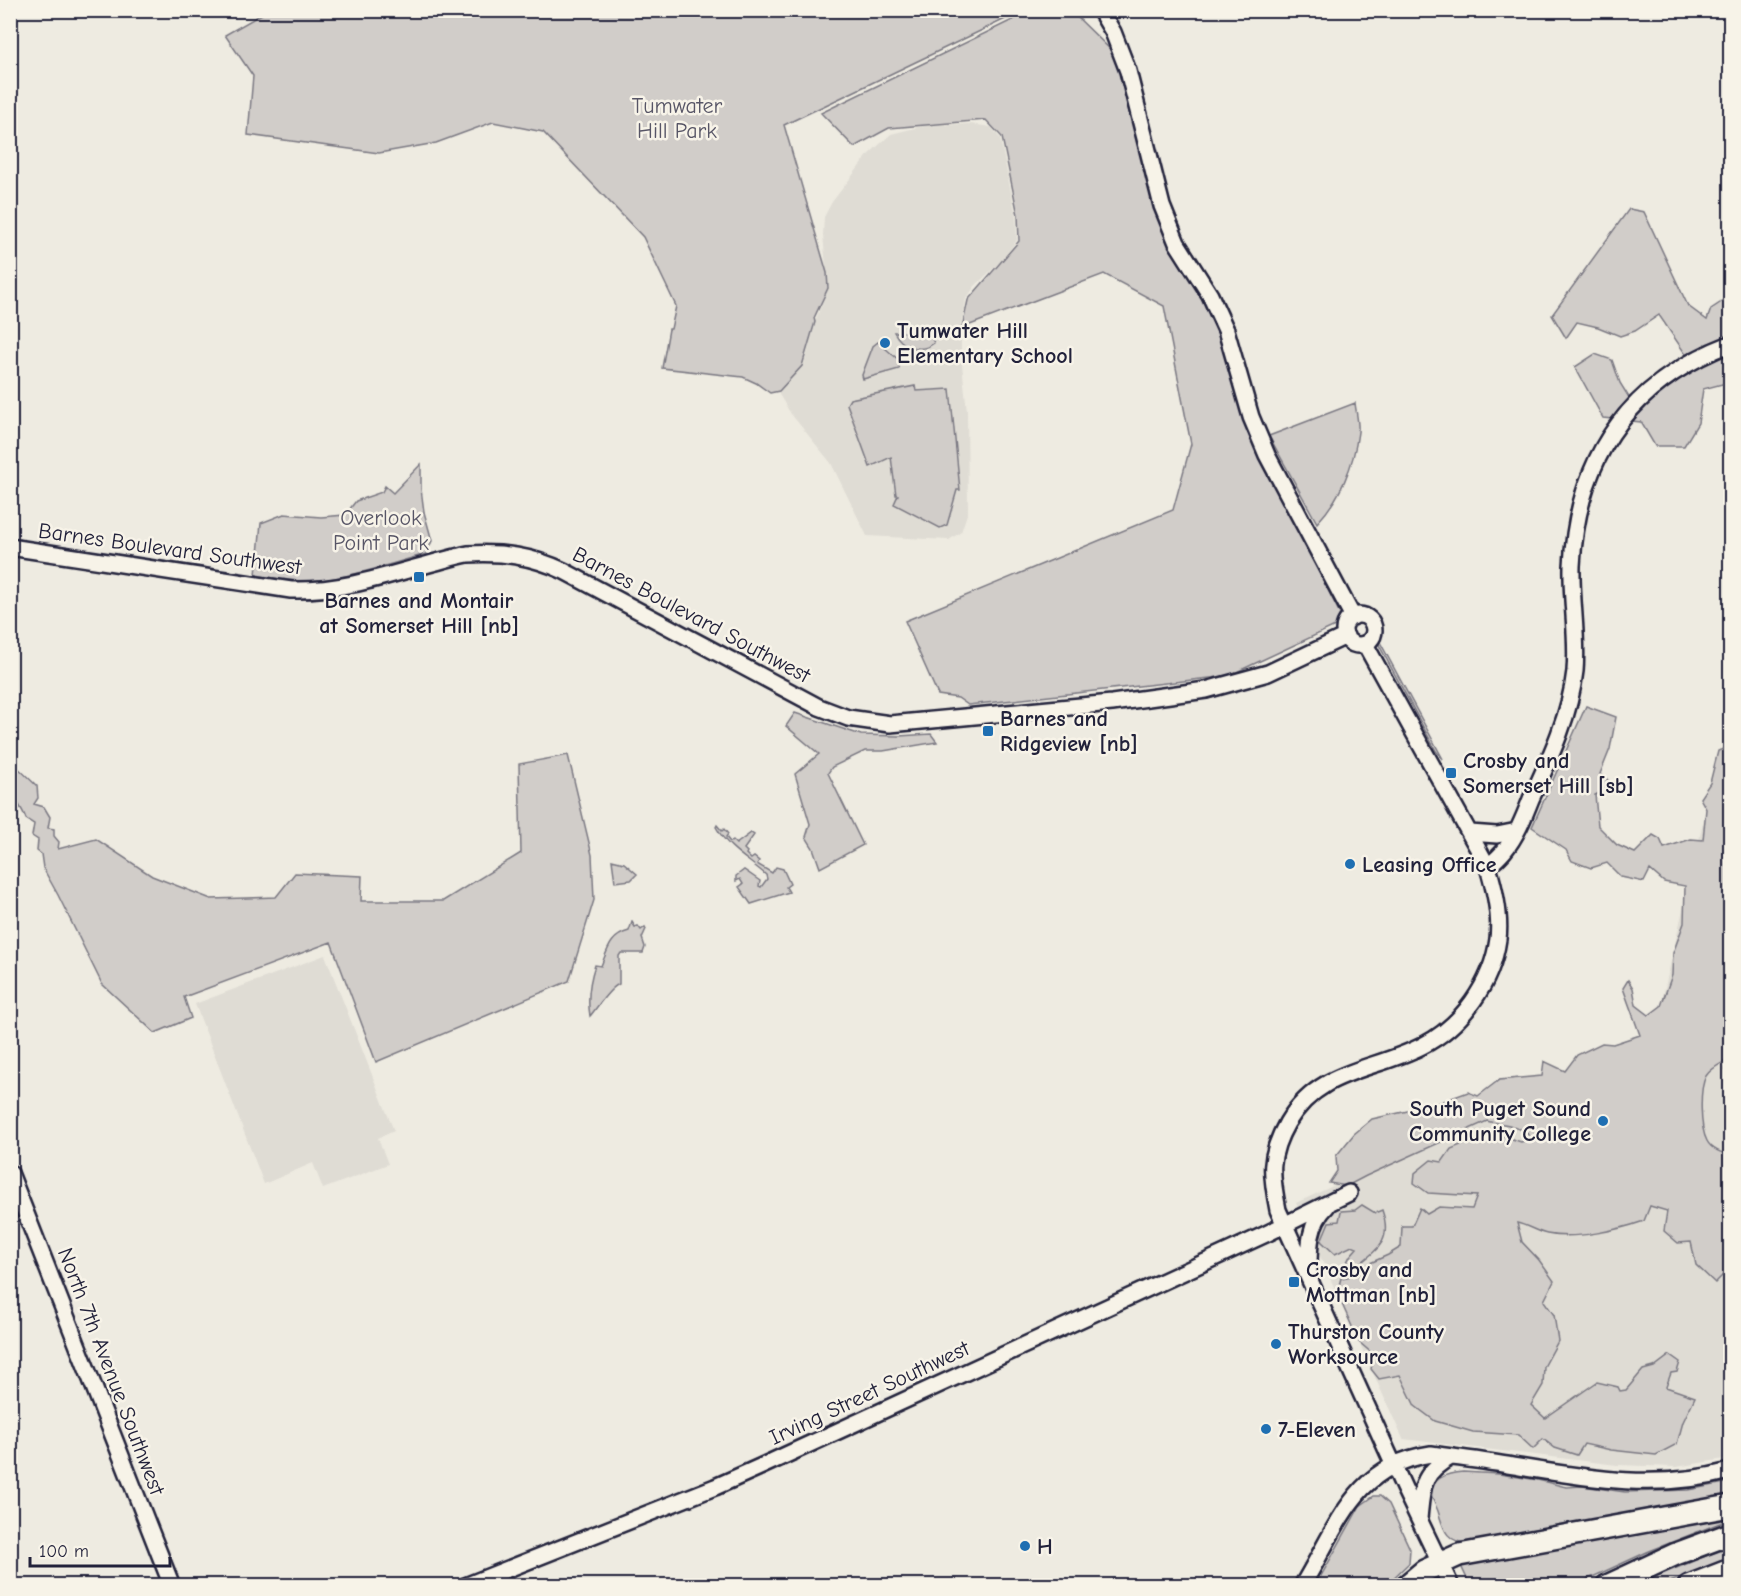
<svg xmlns="http://www.w3.org/2000/svg" width="1741" height="1596" font-family="'Comic Neue',sans-serif">
	<rect width="100%" height="100%" fill="#eeebe1"/>
	<filter id="ink" filterUnits="userSpaceOnUse"><feTurbulence type="fractalNoise" baseFrequency=".0167" numOctaves="2"/><feDisplacementMap in="SourceGraphic" scale="12" xChannelSelector="R" yChannelSelector="G"/><feConvolveMatrix kernelMatrix="1 2 1 2 8 2 1 2 1" color-interpolation-filters="sRGB"/></filter>
	<g filter="url(#ink)">
		<!-- built -->
		<path fill="#dfdcd4" d="M 970,124 L 991,127 L 1000,138 L 1016,216 L 1017,240 L 1001,261 L 975,286 L 966,299 L 961,331 L 961,355 L 967,411 L 968,511 L 961,532 L 949,540 L 867,536 L 831,463 L 791,414 L 778,393 L 804,364 L 816,319 L 828,288 L 823,235 L 824,217 L 832,202 L 869,154 L 891,134 L 927,125 Z
			M 1730,756 L 1730,1458 L 1676,1467 L 1617,1465 L 1403,1439 L 1296,1203 L 1653,1039 L 1717,762 Z
			M 325,955 L 394,1131 L 378,1138 L 388,1164 L 323,1189 L 313,1163 L 264,1184 L 195,1004 Z"/>
		<!-- green -->
		<path fill="#d1cdc9" stroke="#7a7882" stroke-width="1.5" d="M 269,10 L 370,11 L 1022,11 L 784,125 L 827,273 L 828,288 L 814,318 L 815,322 L 802,366 L 779,391 L 770,393 L 756,383 L 743,377 L 662,368 L 669,329 L 671,329 L 676,306 L 643,237 L 543,132 L 493,122 L 436,143 L 379,153 L 248,135 L 253,76 L 225,35 Z
			M 1031,11 L 1071,11 L 1118,57 L 1155,207 L 1182,265 L 1212,310 L 1245,424 L 1340,614 L 1335,626 L 1228,676 L 968,705 L 958,698 L 938,695 L 905,621 L 1173,510 L 1191,444 L 1164,306 L 1104,274 L 962,328 L 968,300 L 1019,241 L 1018,215 L 1002,137 L 986,120 L 889,128 L 854,147 L 821,113 Z
			M 1629,209 L 1644,212 L 1688,306 L 1707,320 L 1711,309 L 1729,297 L 1730,299 L 1730,382 L 1703,389 L 1698,423 L 1684,446 L 1655,446 L 1641,422 L 1603,418 L 1575,367 L 1595,354 L 1612,360 L 1620,383 L 1633,404 L 1691,362 L 1659,315 L 1635,331 L 1620,336 L 1598,327 L 1577,322 L 1566,338 L 1552,315 Z
			M 927,328 L 934,343 C 920,354 902,347 894,332 L 917,332 Z
			M 878,342 L 900,361 L 899,369 L 863,379 L 862,375 L 873,346 Z
			M 915,386 L 916,391 L 950,389 L 960,490 L 957,490 L 947,525 L 940,528 L 894,504 L 898,495 L 896,495 L 891,457 L 870,467 L 847,404 L 850,399 Z
			M 1355,403 C 1356,412 1359,423 1358,432 C 1354,465 1340,499 1317,523 L 1269,436 Z
			M 421,464 L 421,489 L 424,512 L 432,541 L 426,554 C 389,564 351,578 312,581 C 293,582 275,578 256,575 L 261,523 L 284,514 L 321,517 L 345,515 L 356,501 L 382,492 L 385,486 L 393,493 Z
			M 1380,642 L 1443,759 L 1436,751 L 1379,645 Z
			M 1586,706 L 1616,717 L 1610,749 L 1600,774 L 1616,786 L 1595,795 L 1598,826 L 1617,845 L 1635,853 L 1653,835 L 1660,839 L 1664,848 L 1691,839 L 1703,840 L 1706,809 L 1700,798 L 1710,783 L 1718,751 L 1730,746 L 1730,1072 L 1726,1070 L 1729,1059 C 1721,1064 1711,1068 1706,1076 C 1699,1089 1700,1128 1707,1141 C 1711,1149 1723,1154 1730,1155 L 1730,1268 L 1715,1283 L 1696,1265 L 1691,1242 L 1678,1243 L 1664,1231 L 1667,1211 L 1650,1206 L 1644,1221 C 1618,1230 1575,1240 1547,1234 C 1537,1232 1527,1225 1517,1223 L 1522,1242 L 1539,1260 L 1554,1281 L 1544,1301 L 1554,1315 L 1558,1341 L 1544,1367 L 1543,1385 L 1531,1405 L 1545,1418 L 1597,1382 L 1618,1387 L 1620,1391 L 1626,1390 L 1643,1370 L 1654,1367 L 1670,1355 L 1680,1362 L 1677,1372 L 1671,1373 L 1666,1387 L 1695,1397 L 1683,1422 L 1677,1444 L 1656,1455 L 1611,1450 L 1584,1444 L 1577,1455 L 1555,1448 L 1543,1439 L 1533,1449 L 1518,1435 L 1473,1432 L 1435,1421 L 1415,1406 L 1400,1375 L 1379,1379 L 1371,1369 L 1374,1355 L 1359,1342 L 1337,1293 L 1341,1278 L 1356,1275 L 1368,1264 L 1388,1255 L 1401,1247 L 1402,1226 L 1412,1226 L 1420,1208 L 1427,1214 L 1439,1207 L 1472,1209 L 1477,1196 L 1428,1193 L 1414,1183 L 1415,1173 L 1431,1160 L 1442,1162 L 1451,1149 L 1491,1132 L 1521,1142 L 1531,1139 L 1524,1129 C 1516,1130 1515,1127 1509,1125 C 1502,1123 1495,1124 1487,1121 L 1366,1176 L 1347,1186 L 1329,1183 L 1337,1171 L 1336,1156 L 1354,1134 L 1372,1119 L 1430,1106 L 1468,1092 L 1478,1096 L 1499,1080 L 1542,1076 L 1544,1061 L 1565,1071 L 1577,1055 L 1602,1043 L 1613,1044 L 1640,1035 L 1623,988 L 1628,980 L 1633,988 L 1636,1005 L 1649,1015 L 1661,1006 L 1672,975 L 1673,953 L 1684,923 L 1685,886 L 1664,882 L 1650,870 L 1644,882 L 1621,877 L 1607,863 L 1591,868 L 1572,861 L 1566,850 L 1532,827 Z
			M 795,713 L 861,735 L 899,736 L 931,734 L 937,742 L 883,751 L 865,751 L 832,767 L 828,773 L 863,845 L 820,868 L 813,848 L 806,837 L 810,824 L 795,774 L 819,754 L 786,726 Z
			M 11,755 L 14,759 L 15,765 L 37,786 L 38,798 L 34,804 L 44,807 L 50,817 L 48,828 L 54,829 L 54,836 L 59,842 L 58,849 L 96,839 L 152,876 L 211,899 L 276,897 L 295,873 L 362,876 L 361,901 L 443,901 L 521,853 L 519,764 L 568,755 L 592,855 L 594,900 L 569,981 L 376,1062 L 331,942 L 184,997 L 191,1018 L 155,1033 L 102,984 L 58,895 L 43,868 L 41,854 L 37,851 L 38,840 L 32,836 L 34,824 L 26,819 C 23,809 17,804 13,794 C 9,782 10,768 11,755 Z
			M 717,825 L 722,831 L 724,829 L 728,834 L 726,837 L 730,842 L 733,841 L 736,844 L 751,833 L 754,835 L 744,849 L 747,852 L 746,854 L 751,859 L 754,857 L 759,861 L 757,864 L 772,873 L 776,867 L 783,869 L 790,884 L 786,887 L 789,892 L 751,904 L 739,887 L 743,884 L 740,879 L 736,881 L 736,876 L 744,870 L 760,881 L 759,886 L 761,887 L 767,879 L 766,875 C 748,859 728,849 716,827 Z
			M 612,860 L 624,863 L 637,874 L 631,880 L 615,882 Z
			M 632,922 L 635,927 L 638,926 L 641,930 L 645,927 L 646,929 L 642,938 L 645,947 L 643,953 L 621,953 L 619,956 L 619,984 C 609,988 597,1008 590,1016 C 587,998 589,983 595,965 L 601,966 C 608,949 610,936 629,931 Z
			M 1362,1205 L 1375,1213 L 1382,1210 C 1392,1239 1380,1248 1358,1265 L 1347,1262 L 1350,1256 L 1357,1248 L 1352,1246 L 1335,1254 L 1321,1241 L 1329,1222 L 1339,1221 L 1341,1211 L 1355,1210 Z
			M 1463,1472 L 1499,1474 L 1538,1480 L 1566,1487 L 1582,1486 L 1625,1492 L 1688,1490 L 1730,1482 L 1730,1500 L 1471,1544 C 1447,1542 1444,1532 1438,1511 C 1436,1506 1434,1502 1432,1498 C 1428,1478 1448,1473 1463,1472 Z
			M 1374,1496 L 1380,1496 L 1389,1504 L 1410,1549 L 1409,1563 L 1386,1585 L 1316,1585 L 1360,1506 Z
			M 1730,1511 L 1730,1519 L 1647,1552 L 1575,1585 L 1470,1585 L 1462,1568 L 1462,1564 Z
			M 1730,1546 L 1730,1558 L 1663,1585 L 1635,1585 Z"/>
		<g fill="none" stroke-linecap="round" stroke-linejoin="round">
			<defs>
				<path id="secondary" d="M 1100,10 L 1113,32 L 1128,71 L 1162,206 L 1177,243 L 1210,295 L 1226,330 L 1251,417 L 1267,455 L 1353,617
					M 10,547 L 291,590 C 352,592 409,567 468,554 C 503,552 532,556 564,571 L 819,707 L 848,718 L 890,724 L 1112,703 L 1206,690 L 1268,673 L 1346,636
					M1344 630a15 15 0 1 1 30 0a15 15 0 1 1-30 0Z
					M 1365,644 L 1488,867 C 1495,890 1501,915 1498,939 C 1492,983 1462,1026 1422,1046 C 1371,1072 1320,1068 1287,1123 C 1268,1156 1271,1175 1278,1210 L 1404,1488 L 1451,1586
					M 1470,833 L 1497,835 L 1517,831
					M 1488,867 C 1493,862 1499,857 1504,851 C 1516,837 1524,817 1531,799 C 1550,758 1570,716 1575,671 C 1578,636 1571,601 1572,566 C 1577,458 1629,383 1730,344
					M 10,1173 L 172,1586
					M 1309,1273 C 1309,1249 1308,1224 1327,1206
					M 1419,1519 C 1422,1488 1421,1473 1451,1457
					M 465,1586 L 715,1487 L 762,1466 L 1266,1234 L 1349,1193
					M 1302,1586 C 1338,1527 1354,1465 1431,1454 C 1458,1458 1486,1461 1513,1466 C 1586,1478 1657,1491 1730,1471"/>
				<path id="highway" d="M 1406,1586 L 1424,1571 L 1459,1555 L 1730,1506
					M 1607,1586 L 1676,1554 L 1730,1534
					M 1689,1586 L 1730,1570"/>
			</defs>
			<!-- secondary casing -->
			<use href="#secondary" stroke="#22223b" stroke-width="20"/>
			<!-- highway casing -->
			<use href="#highway" stroke="#22223b" stroke-width="26"/>
			<!-- secondary -->
			<use href="#secondary" stroke="#f7f3e8" stroke-width="15"/>
			<!-- highway -->
			<use href="#highway" stroke="#f7f3e8" stroke-width="21"/>
		</g>
	</g>
	<!-- markers -->
	<g fill="#1f6fb2" stroke="#f7f3e8" stroke-width="2">
		<circle cx="885" cy="343" r="6"/>
		<rect x="413" y="571" width="12" height="12" rx="3"/>
		<rect x="982" y="725" width="12" height="12" rx="3"/>
		<rect x="1445" y="767" width="12" height="12" rx="3"/>
		<circle cx="1350" cy="864" r="6"/>
		<circle cx="1603" cy="1121" r="6"/>
		<rect x="1288" y="1276" width="12" height="12" rx="3"/>
		<circle cx="1276" cy="1344" r="6"/>
		<circle cx="1266" cy="1429" r="6"/>
		<circle cx="1025" cy="1546" r="6"/>
	</g>
	<g text-anchor="middle" stroke-width="5" stroke-linejoin="round" paint-order="stroke">
		<!-- park labels -->
		<g font-size="22" fill="#575566" stroke="#f7f3e8">
			<text x="677" y="113">Tumwater<tspan x="677" dy="25">Hill Park</tspan></text>
			<text x="381" y="525">Overlook<tspan x="381" dy="25">Point Park</tspan></text>
		</g>
		<!-- poi labels -->
		<g font-size="22" font-weight="bold" fill="#22223b" stroke="#f7f3e8" text-anchor="start">
			<text x="897" y="338">Tumwater Hill<tspan x="897" dy="25">Elementary School</tspan></text>
			<text x="419" y="608" text-anchor="middle">Barnes and Montair<tspan x="419" dy="25">at Somerset Hill [nb]</tspan></text>
			<text x="1000" y="726">Barnes and<tspan x="1000" dy="25">Ridgeview [nb]</tspan></text>
			<text x="1463" y="768">Crosby and<tspan x="1463" dy="25">Somerset Hill [sb]</tspan></text>
			<text x="1362" y="872">Leasing Office</text>
			<text x="1591" y="1116" text-anchor="end">South Puget Sound<tspan x="1591" dy="25">Community College</tspan></text>
			<text x="1306" y="1277">Crosby and<tspan x="1306" dy="25">Mottman [nb]</tspan></text>
			<text x="1288" y="1339">Thurston County<tspan x="1288" dy="25">Worksource</tspan></text>
			<text x="1278" y="1437">7-Eleven</text>
			<text x="1037" y="1554">H</text>
		</g>
		<!-- street labels -->
		<g font-size="22" fill="#22223b" stroke="#f7f3e8">
			<text transform="translate(170 548) rotate(8)" y="8">Barnes Boulevard Southwest</text>
			<text transform="translate(692 614) rotate(28)" y="8">Barnes Boulevard Southwest</text>
			<text transform="translate(112 1371) rotate(69)" y="8">North 7th Avenue Southwest</text>
			<text transform="translate(869 1392) rotate(-25)" y="8">Irving Street Southwest</text>
		</g>
	</g>
	<!-- margin -->
	<rect width="1741" height="1596" fill="none" stroke="#f7f3e8" stroke-width="36"/>
	<rect x="18" y="18" width="1705" height="1560" fill="none" stroke="#22223b" stroke-width="2" filter="url(#ink)"/>
	<!-- scale -->
	<path d="M30 1557v9h140v-9" fill="none" stroke="#22223b" stroke-width="3"/>
	<text x="39" y="1557" font-size="18" fill="#22223b" stroke="#f7f3e8" stroke-width="4.5" paint-order="stroke">100 m</text>
</svg>
